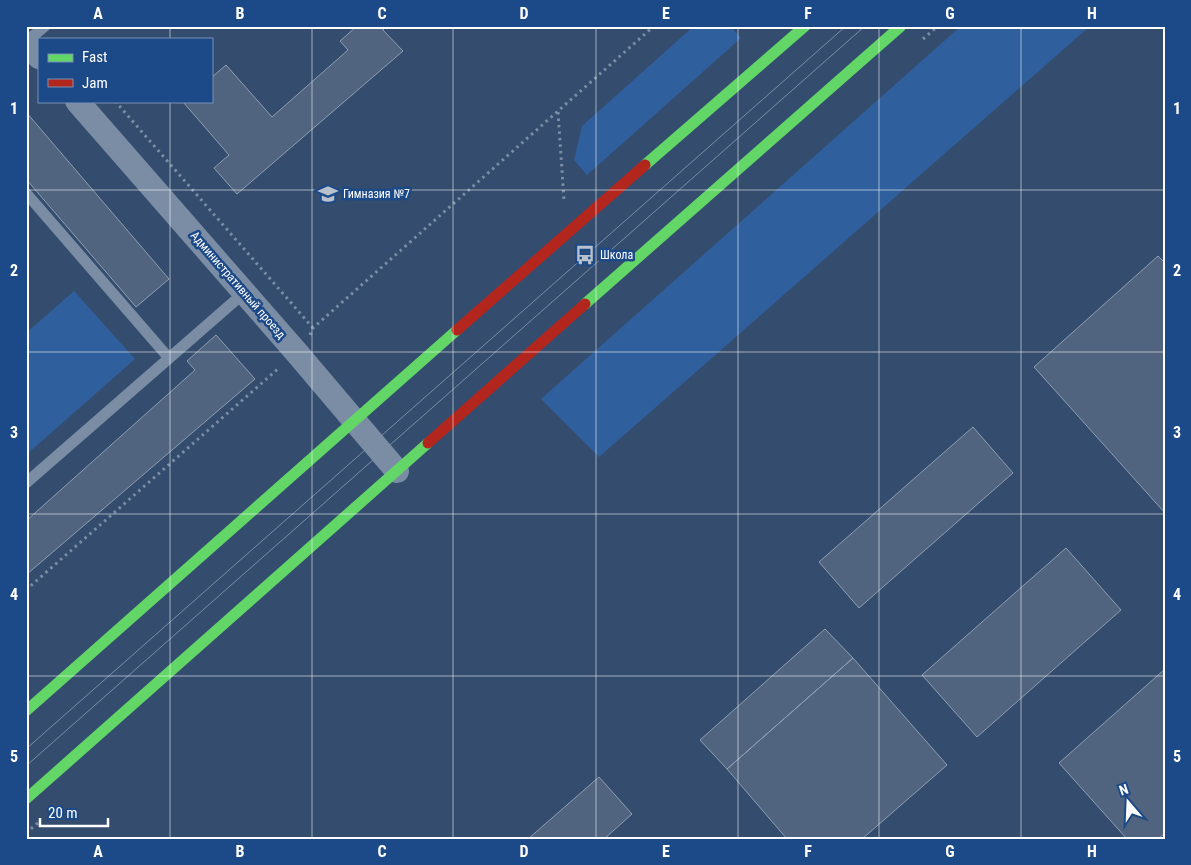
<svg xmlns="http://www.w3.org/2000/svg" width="1191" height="865" font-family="'Roboto Condensed',sans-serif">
	<rect width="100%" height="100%" fill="#344d6e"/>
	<!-- green -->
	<path fill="#305f9e" d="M 694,26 L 730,26 L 741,38 L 587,175 L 574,160 L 582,126 Z
		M 961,26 L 1090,26 L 599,457 L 541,399 Z
		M 74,291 L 135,359 L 26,455 L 26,333 Z"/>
	<!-- building -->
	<path fill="#50647f" stroke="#8f9eb2" d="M 357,26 L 386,26 L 383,30 L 403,51 L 237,194 L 214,168 L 229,155 L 183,102 L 211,101 L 211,78 L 226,65 L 272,117 L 348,50 L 340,41 Z
		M 26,112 L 169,279 L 136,307 L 26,179 Z
		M 1158,256 L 1165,263 L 1165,513 L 1034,367 Z
		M 216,335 L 255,379 L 26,575 L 26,521 L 195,370 L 187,361 Z
		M 973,427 L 1013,473 L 859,608 L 819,562 Z
		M 1066,548 L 1121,610 L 977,737 L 922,675 Z
		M 825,629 L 853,658 L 727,769 L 700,740 Z
		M 853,658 L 947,765 L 862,839 L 787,839 L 727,769 Z
		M 1165,669 L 1165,833 L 1158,839 L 1127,839 L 1059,763 Z
		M 599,777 L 632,814 L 604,839 L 528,839 Z"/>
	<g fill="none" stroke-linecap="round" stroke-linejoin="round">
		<!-- path -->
		<path stroke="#7b8da4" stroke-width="3" stroke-dasharray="2.5 4" stroke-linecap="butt" d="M 923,39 L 938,26
			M 115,101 L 313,328
			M 558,112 L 564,200 L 563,202
			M 310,335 L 313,328 L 654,26
			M 26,590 L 279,368
			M 26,833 L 39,822"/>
		<!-- lane -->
		<path stroke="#7b8da4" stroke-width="11" d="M 26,42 L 45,26
			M 26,193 L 168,357
			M 26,483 L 245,292"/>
		<!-- street -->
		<path stroke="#7b8da4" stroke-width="24" d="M 26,43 L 39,57
			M 77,101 L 297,353 L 397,471"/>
		<!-- fast -->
		<path stroke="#63d668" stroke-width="11" d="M 645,165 L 805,26
			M 585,304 L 901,26
			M 26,711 L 457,330
			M 26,799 L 428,443"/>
		<!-- jam -->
		<path stroke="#b3261e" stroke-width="11" d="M 457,330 L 645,165
			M 428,443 L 585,304"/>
		<!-- tram -->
		<path stroke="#7b8da4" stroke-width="1" d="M 26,749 L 846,26
			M 26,766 L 865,26"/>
	</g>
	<!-- grid -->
	<path fill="none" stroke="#fff" stroke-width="1" stroke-opacity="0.55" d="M 170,26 L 170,39M 312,26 L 312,839M 453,26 L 453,839M 596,26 L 596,839M 738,26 L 738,839M 879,26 L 879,839M 1021,26 L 1021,839M 170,101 L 170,839M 26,190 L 1165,190M 26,352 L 1165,352M 26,514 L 1165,514M 26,676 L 1165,676"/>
	<!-- icons -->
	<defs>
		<symbol id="school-bare" viewBox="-9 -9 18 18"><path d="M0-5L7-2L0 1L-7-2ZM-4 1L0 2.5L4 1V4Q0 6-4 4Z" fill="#b8c1cc" stroke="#1c4987" stroke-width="2.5" paint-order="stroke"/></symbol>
		<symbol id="bus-bare" viewBox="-9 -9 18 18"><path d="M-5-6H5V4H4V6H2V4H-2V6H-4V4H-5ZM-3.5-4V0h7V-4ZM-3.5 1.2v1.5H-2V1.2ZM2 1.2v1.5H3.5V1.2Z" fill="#b8c1cc" stroke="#1c4987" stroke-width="2.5" paint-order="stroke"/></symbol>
	</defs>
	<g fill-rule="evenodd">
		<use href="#school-bare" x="314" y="180" width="28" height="28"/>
		<use href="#bus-bare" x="571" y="241" width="28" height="28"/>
	</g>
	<g text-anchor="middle" stroke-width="5" stroke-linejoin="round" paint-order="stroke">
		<!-- poi labels -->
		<g font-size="12" fill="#fff" stroke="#1c4987" text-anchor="start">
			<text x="343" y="198">Гимназия №7</text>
			<text x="600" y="259">Школа</text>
		</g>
		<!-- street labels -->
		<g font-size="12" fill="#fff" stroke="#1c4987">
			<text transform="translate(238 285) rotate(49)" y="4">Административный проезд</text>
		</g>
	</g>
	<!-- border -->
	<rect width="1191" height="865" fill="none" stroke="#1c4987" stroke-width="55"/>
	<!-- legend -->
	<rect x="38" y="38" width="175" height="65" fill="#1c4987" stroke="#7792b7"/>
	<rect x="48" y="54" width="25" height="8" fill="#63d668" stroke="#7792b7"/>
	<text x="82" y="62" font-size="15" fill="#ffffff">Fast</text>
	<rect x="48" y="79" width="25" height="8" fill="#b3261e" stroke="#7792b7"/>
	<text x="82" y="88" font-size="15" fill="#ffffff">Jam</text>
	<!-- north arrow -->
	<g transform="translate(1128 802) rotate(341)" stroke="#1c4987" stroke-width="4" paint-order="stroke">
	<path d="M0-4L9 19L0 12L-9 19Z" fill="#ffffff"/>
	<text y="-8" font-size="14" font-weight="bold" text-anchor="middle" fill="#ffffff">N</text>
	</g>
	<!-- scale -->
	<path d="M40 818v8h68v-8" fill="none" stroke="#ffffff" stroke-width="2.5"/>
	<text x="48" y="818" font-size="15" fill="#ffffff" stroke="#1c4987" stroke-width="4" paint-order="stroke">20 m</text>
	<rect x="28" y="28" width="1136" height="810" fill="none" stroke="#fff" stroke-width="2"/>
	<g font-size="16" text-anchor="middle" font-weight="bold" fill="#fff">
		<text x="98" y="19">A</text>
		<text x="240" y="19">B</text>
		<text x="382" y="19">C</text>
		<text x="524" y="19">D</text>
		<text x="666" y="19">E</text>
		<text x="808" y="19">F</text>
		<text x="950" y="19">G</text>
		<text x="1092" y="19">H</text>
		<text x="14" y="114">1</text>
		<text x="1177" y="114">1</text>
		<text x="14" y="276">2</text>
		<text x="1177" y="276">2</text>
		<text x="14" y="438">3</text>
		<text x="1177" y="438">3</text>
		<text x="14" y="600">4</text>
		<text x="1177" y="600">4</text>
		<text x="14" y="762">5</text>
		<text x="1177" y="762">5</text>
		<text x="98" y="857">A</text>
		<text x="240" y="857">B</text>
		<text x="382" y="857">C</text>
		<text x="524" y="857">D</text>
		<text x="666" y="857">E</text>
		<text x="808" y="857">F</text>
		<text x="950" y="857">G</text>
		<text x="1092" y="857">H</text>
	</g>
</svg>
